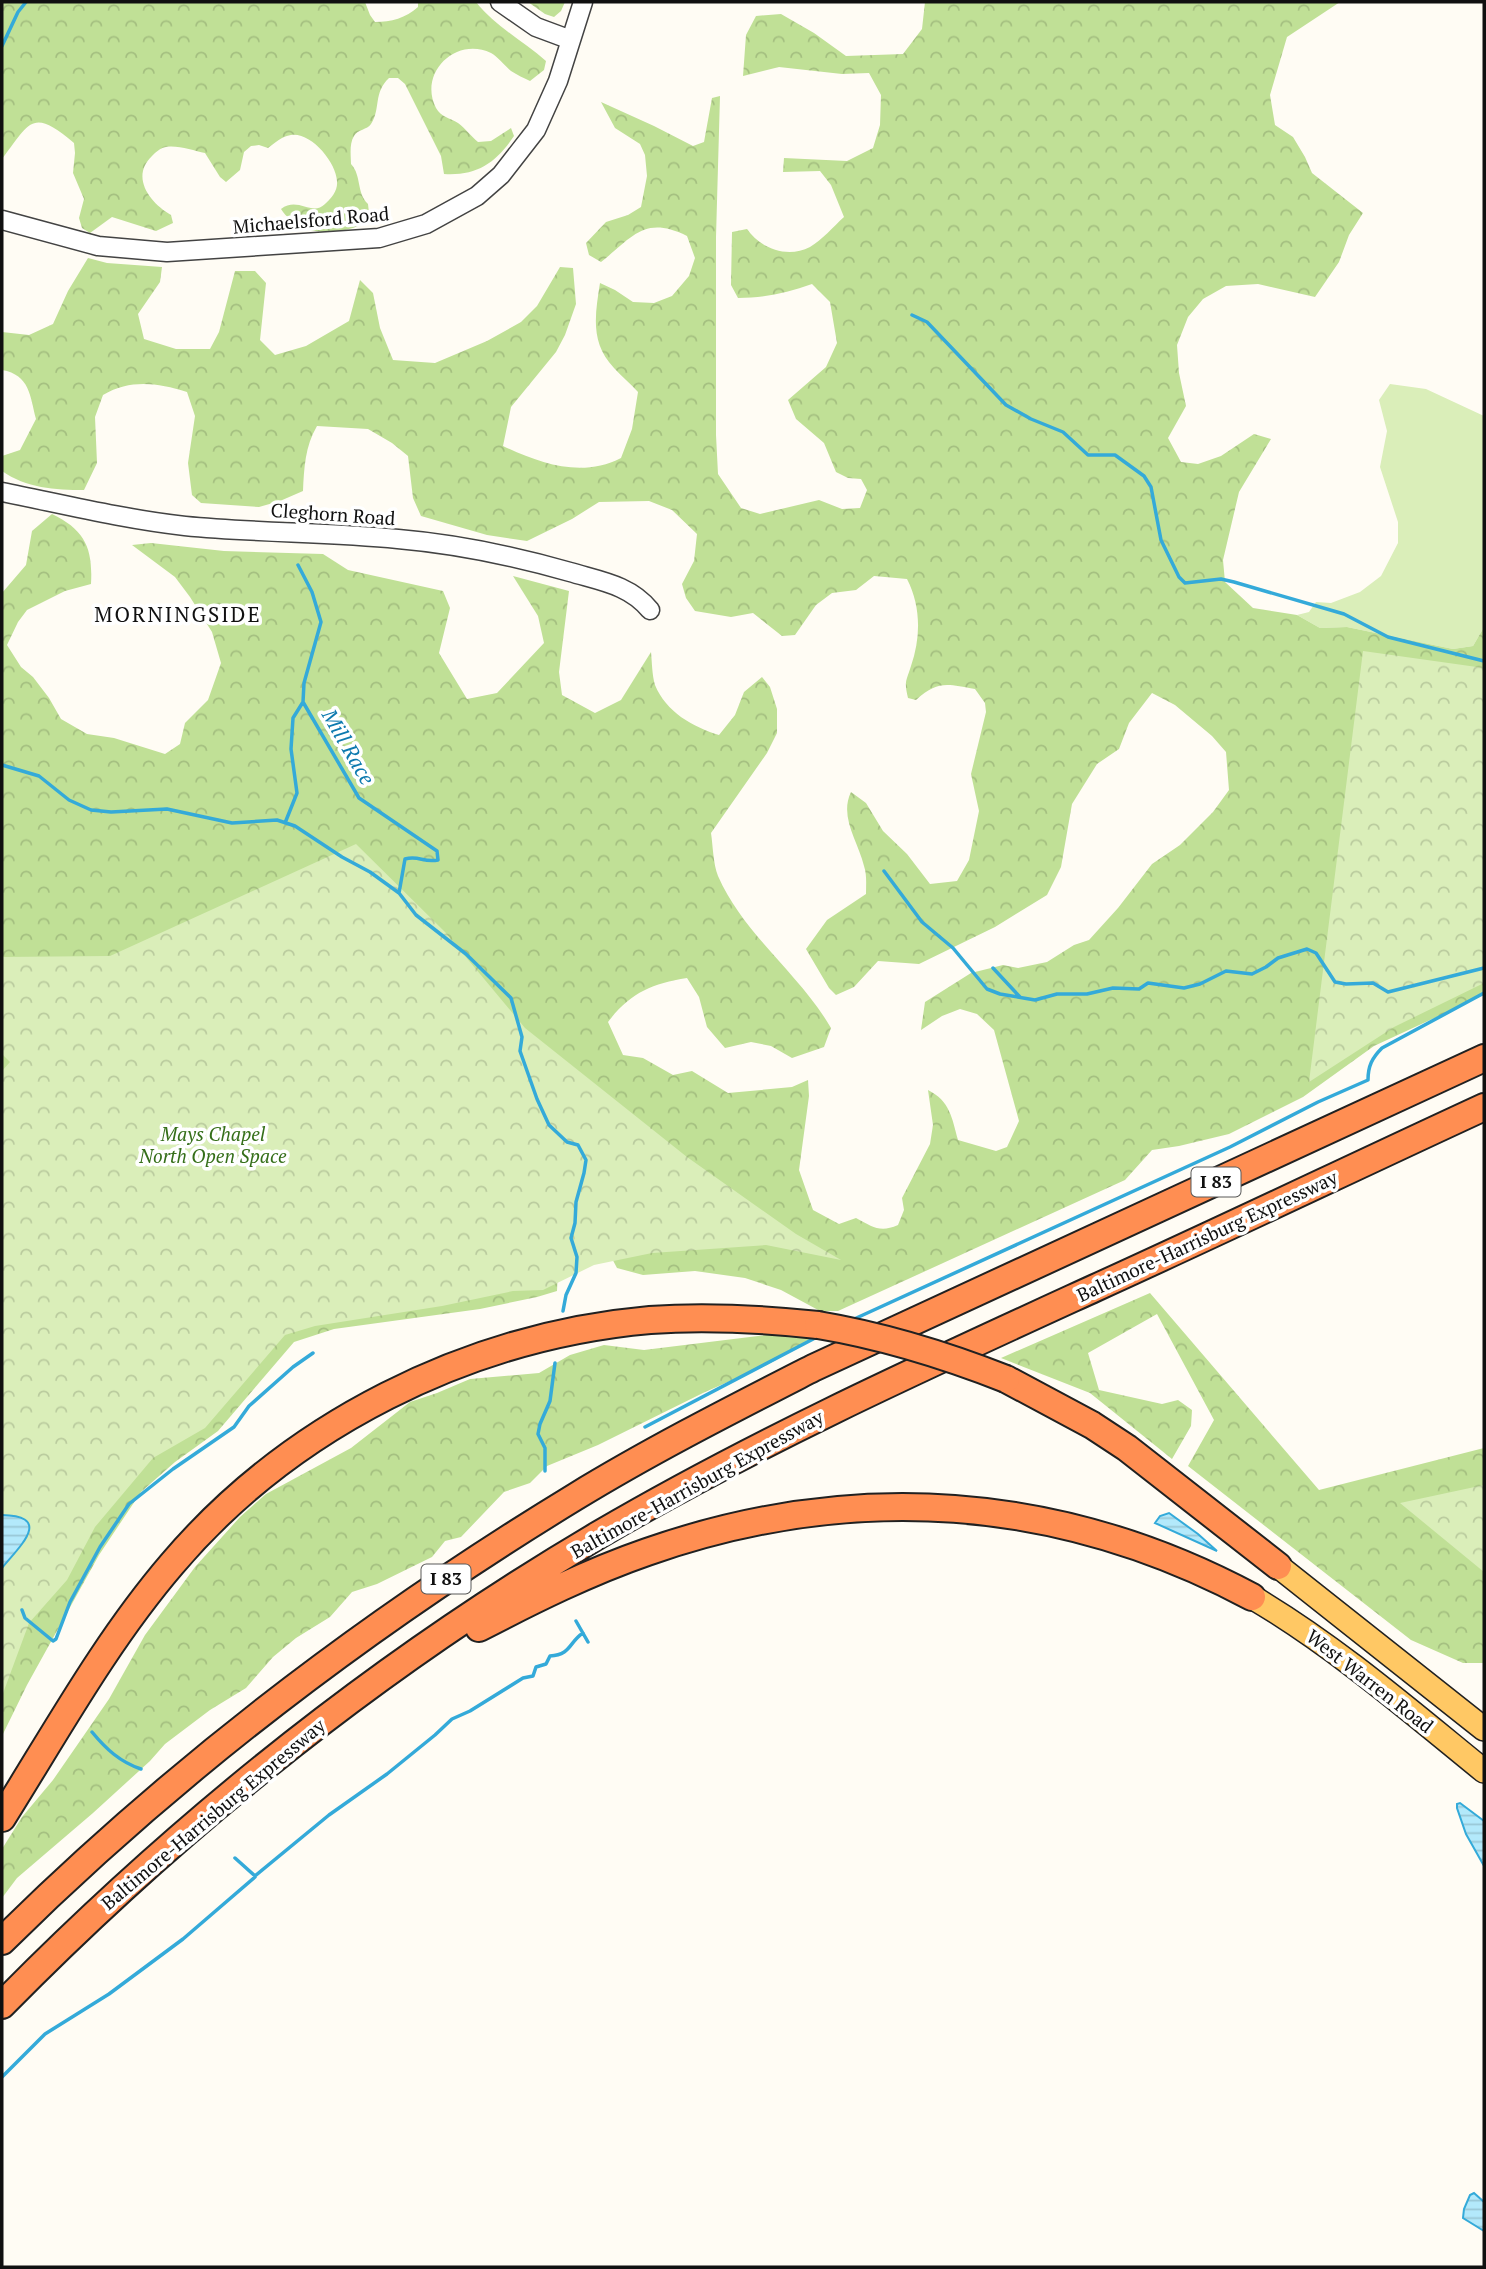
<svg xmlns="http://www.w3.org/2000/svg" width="1486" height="2269" font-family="'PT Serif',serif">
	<defs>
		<pattern id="forest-crowns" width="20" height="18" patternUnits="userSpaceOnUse" patternTransform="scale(1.75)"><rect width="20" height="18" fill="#c0e096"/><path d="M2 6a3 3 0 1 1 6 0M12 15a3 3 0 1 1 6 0" fill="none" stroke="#a4bf80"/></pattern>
		<pattern id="park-crowns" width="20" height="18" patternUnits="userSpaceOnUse" patternTransform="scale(1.75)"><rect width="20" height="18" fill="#daeeb9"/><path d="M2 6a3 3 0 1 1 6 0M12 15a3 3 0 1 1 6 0" fill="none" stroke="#bacb9e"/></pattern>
		<pattern id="water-rules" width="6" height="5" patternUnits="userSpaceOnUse" patternTransform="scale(1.75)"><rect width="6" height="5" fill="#b3e9fb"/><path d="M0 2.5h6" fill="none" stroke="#99c7d6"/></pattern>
	</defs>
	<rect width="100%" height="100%" fill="#fffcf4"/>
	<!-- grass -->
	<path fill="#daeeb9" d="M 1390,384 L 1426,389 L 1484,416 L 1484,627 L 1473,646 L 1453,649 L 1347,627 L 1320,628 L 1297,615 L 1309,612 L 1316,602 L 1331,603 L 1360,592 L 1381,576 L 1398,543 L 1398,522 L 1380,467 L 1387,431 L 1379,400 Z"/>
	<!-- forest -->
	<path fill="url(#forest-crowns)" d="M 2,2 L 365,2 L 370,15 L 375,22 C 391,22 406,18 418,7 L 418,2 L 476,2 C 495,26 523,41 546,61 L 544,70 L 530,81 C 524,78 517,75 511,71 C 505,66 498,57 491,53 C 456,36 418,73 436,108 C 441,117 450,118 458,123 C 465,128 471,136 478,142 L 491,141 L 511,128 L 514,136 C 496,163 477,176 444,174 L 441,156 L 405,84 L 398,78 L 389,78 C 373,93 381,109 371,124 C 367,130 358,129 354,136 C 349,144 351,156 351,164 C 362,176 356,192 368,204 L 369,213 L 366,222 C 340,237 299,237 281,209 C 298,196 312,217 325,204 C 332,198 338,190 337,181 C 336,162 311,132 291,135 C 282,136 275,143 268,148 L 259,145 L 251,146 L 244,152 L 240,170 L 226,182 L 220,177 L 205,153 C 194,151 178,145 166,147 C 160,148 156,152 152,156 C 130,177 150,203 171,215 L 173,223 L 156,231 L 112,217 L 90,233 L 82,228 L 79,218 L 84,199 L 73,173 L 75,153 L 74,143 C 32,107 30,122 2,159 Z
		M 528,2 L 565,2 L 561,11 L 554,17 L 545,14 Z
		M 925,2 L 1340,2 L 1287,37 L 1270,95 L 1275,125 L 1293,137 L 1305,157 L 1312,173 L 1363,213 L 1349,235 L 1339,262 L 1315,297 L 1258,284 L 1226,286 L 1203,299 L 1188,317 L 1177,345 L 1179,373 L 1186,406 L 1168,438 L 1181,462 L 1198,464 L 1221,456 L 1254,434 L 1271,439 L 1239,492 L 1223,560 L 1225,582 L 1253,608 L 1297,615 L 1320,628 L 1347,627 L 1453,649 L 1473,646 L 1484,627 L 1484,995 L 1374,1046 L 1303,1097 L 1229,1134 L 1179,1146 L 1152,1150 L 1125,1180 L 838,1311 L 820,1311 L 781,1290 L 745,1278 L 695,1271 L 643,1275 L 617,1268 L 598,1232 L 559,1248 L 557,1291 L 537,1297 L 480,1309 L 334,1329 L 294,1342 L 218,1431 L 175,1462 L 141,1492 L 99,1555 L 27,1685 L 2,1736 L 2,1083 L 3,1080 L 2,1071 L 2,593 L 26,565 L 32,531 L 52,514 C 85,530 93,548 91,584 L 65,591 L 27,610 L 18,622 L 7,645 L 21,667 L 33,677 L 49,698 L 61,719 L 87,734 L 114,738 L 165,754 L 180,744 L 185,723 L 208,700 L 221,663 L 212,632 L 190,597 L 175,577 L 132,545 L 151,543 L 224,551 L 323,554 L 348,570 L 443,591 L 450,608 L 439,653 L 467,699 L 497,693 L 544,643 L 538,616 L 513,576 L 569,591 L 559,672 L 562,695 L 595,713 L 621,700 L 651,652 C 652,662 652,675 655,685 C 666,712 693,727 719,735 L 735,715 L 744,692 L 762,677 L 770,687 L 777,709 L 777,733 L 767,753 L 711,833 C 713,846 713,863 718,876 C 744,935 799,973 831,1028 L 824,1047 L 792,1058 L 771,1046 L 751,1042 L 725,1048 L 707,1027 L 699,997 L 687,978 C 651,984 630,993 608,1022 L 623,1055 L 643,1058 L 673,1075 L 692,1071 L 728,1093 L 792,1087 L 808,1080 L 809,1096 L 799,1170 L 813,1210 L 839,1224 L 856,1218 C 873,1227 880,1233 898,1225 L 904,1210 L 902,1198 L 930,1144 L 933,1125 L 928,1090 C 950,1101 952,1118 958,1140 L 996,1151 L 1007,1147 L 1019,1121 L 994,1030 L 977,1014 L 960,1009 L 942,1016 L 921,1030 L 925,1002 L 971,973 L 1003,965 L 1018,968 L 1047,962 L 1074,945 L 1089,940 L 1118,908 L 1152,864 L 1180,845 L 1213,812 L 1229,790 L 1226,752 L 1212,736 L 1175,705 L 1152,693 L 1129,723 L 1119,749 L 1097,764 L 1072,804 L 1061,867 L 1047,895 L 995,927 L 919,964 L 878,961 L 854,987 L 836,995 L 829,988 L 806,949 L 827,920 L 866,894 C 866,885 867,875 864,866 C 858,841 839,817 851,792 L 866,803 L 883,831 L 907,854 L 930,884 L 957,881 L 969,860 L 979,811 L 971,774 L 986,712 L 985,703 L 975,689 C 947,684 938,680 916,700 L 908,698 C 904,681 906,682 911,666 C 921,637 921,606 907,579 L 874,576 L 856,590 L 832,593 L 816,605 L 795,635 L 782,636 L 753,613 L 731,617 L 695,611 L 686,598 L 682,584 L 694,561 L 697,534 L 672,510 L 649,501 L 599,502 L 572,519 L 527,541 L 487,535 L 421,516 L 413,498 L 408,456 L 392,443 L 368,429 L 317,426 C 305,446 304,469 303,491 L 280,501 L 259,507 L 201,503 L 192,495 L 188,463 L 195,416 L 187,392 C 157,383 131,379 103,395 L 95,417 L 97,463 L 84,490 C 55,490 26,488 2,471 L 2,456 L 20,450 L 36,419 C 30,396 30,375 2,370 L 2,332 L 29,335 L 53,324 L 68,291 L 88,258 L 107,263 L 162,267 L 160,282 L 138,314 L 144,339 L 176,349 L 210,349 L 219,332 L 235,271 L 255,271 L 266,283 L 260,340 L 275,355 L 306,346 L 349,321 L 360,280 L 373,293 L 380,328 L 393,360 L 435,363 L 487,341 L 521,322 L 537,306 L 560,267 L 573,268 L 576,304 L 565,335 L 556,352 L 511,407 L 503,446 C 541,464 582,478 621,458 L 632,429 L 638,392 C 630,383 622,377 614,368 C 590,343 595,315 600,283 L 615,290 L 633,302 L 654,303 L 672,296 L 689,276 L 695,258 L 687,236 C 644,215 633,237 601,262 L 589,255 L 586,243 L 606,222 L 628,215 L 641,207 L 647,176 L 645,155 L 640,144 L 615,128 L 601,102 L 654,126 L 693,146 L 704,142 L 712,98 L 720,96 L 716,237 L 716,435 L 718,474 L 741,508 L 760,514 L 819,500 L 842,509 L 860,508 L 867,490 L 861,479 L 848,478 L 836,472 L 824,443 L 796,419 L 788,400 L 826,367 L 837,343 L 830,302 L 812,284 C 787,293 765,298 738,298 L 731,285 L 732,232 L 747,229 C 760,248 787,259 810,247 C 822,240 833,227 844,217 L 831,185 L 820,171 L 783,172 L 784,158 L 847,161 L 873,148 L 880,125 L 881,95 L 869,73 L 842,74 L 779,67 L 743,76 L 746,35 L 756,16 L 781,14 L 814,33 L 846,56 L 903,54 L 922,29 Z
		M 1150,1293 L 1319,1490 L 1484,1448 L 1484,1663 L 1463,1663 L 1411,1640 L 1188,1466 L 1214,1420 L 1157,1314 L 1088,1353 L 1099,1390 L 1162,1404 L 1178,1400 L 1192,1410 L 1191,1426 L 1172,1459 L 1090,1393 L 1001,1358 Z
		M 782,1333 L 820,1335 L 767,1365 L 705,1392 L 598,1445 L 547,1466 L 530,1483 L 504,1492 L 461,1537 L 445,1541 L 432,1557 L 377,1584 L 352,1592 L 330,1617 L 296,1638 L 273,1657 L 246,1688 L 210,1710 L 165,1744 L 150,1761 L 93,1813 L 17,1878 L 2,1898 L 2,1849 L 22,1817 L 53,1780 L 109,1699 L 145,1635 L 195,1567 L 240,1517 L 266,1494 L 351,1448 L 410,1402 L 437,1393 L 470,1379 L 539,1373 L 570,1355 L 604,1345 L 644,1350 Z"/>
	<!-- park -->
	<path fill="url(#park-crowns)" d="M 1363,651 L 1484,668 L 1484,983 L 1394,1027 L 1309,1082 Z
		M 356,844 L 445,932 L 525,1028 L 687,1157 L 796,1234 L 841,1260 L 766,1245 L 652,1253 L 594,1265 L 543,1290 L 513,1291 L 442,1306 L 315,1326 L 285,1335 L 205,1428 L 153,1458 L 95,1527 L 67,1580 L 29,1623 L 2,1696 L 2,1071 L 10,1062 L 2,1054 L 2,957 L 110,956 Z
		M 1484,1485 L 1484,1572 L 1400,1503 Z"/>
	<!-- water -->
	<path fill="url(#water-rules)" stroke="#34aad9" stroke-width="2" d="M 1169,1513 L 1198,1534 L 1217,1551 L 1155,1523 L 1160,1516 Z
		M 2,1515 C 54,1516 19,1547 2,1568 Z
		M 1460,1803 L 1484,1821 L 1484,1866 L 1466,1834 L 1457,1808 L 1457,1804 Z
		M 1474,2193 L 1484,2202 L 1484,2231 L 1463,2218 L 1464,2209 L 1470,2195 Z"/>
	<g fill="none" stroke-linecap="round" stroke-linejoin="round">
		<!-- stream -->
		<path stroke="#34aad9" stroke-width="3.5" d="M 2,46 L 18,12 L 26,2
			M 912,315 L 927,322 L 1006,405 L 1031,419 L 1063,432 L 1088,455 L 1115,455 L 1144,476 L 1151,487 L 1161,540 L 1179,577 L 1185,583 L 1221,579 L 1234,582 L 1344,614 L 1388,637 L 1484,661
			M 303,702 L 359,798 L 437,851 L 438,860 C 423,863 419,855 405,859 L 399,893
			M 2,765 L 39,776 L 69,800 L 91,810 L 111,812 L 167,809 L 232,823 L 277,820 L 295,826 L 342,857 L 370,872 L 399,893 L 416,915 L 466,954 L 511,998 L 522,1037 L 520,1051 L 537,1099 L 549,1125 L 567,1142 L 578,1145 L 586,1160 L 584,1173 L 576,1202 L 575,1223 L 571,1238 L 577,1257 L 576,1273 L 566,1295 L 563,1311
			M 285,823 L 297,793 L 291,749 L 293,718 L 303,702 L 304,683 L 321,622 L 312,592 L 298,565
			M 884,871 L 922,922 L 953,948 L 987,989 L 1000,994 L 1035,1000 L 1057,994 L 1087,994 L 1113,988 L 1139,989 L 1148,983 L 1184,988 L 1200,984 L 1226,971 L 1252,974 L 1266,967 L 1278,958 L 1307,949 L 1316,953 L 1335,982 L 1346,984 L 1373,983 L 1388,992 L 1484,968
			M 993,968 L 1020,997
			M 852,1320 L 1230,1147 L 1318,1102 L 1368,1080 C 1368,1066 1372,1058 1382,1048 L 1484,993
			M 645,1427 L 817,1337
			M 545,1471 L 545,1448 L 538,1434 L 540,1424 L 550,1401 L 555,1363
			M 22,1610 L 25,1618 L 53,1641 L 56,1639 L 70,1602 L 100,1547 L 129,1504 L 173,1469 L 234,1427 L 249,1406 L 293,1367 L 313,1353
			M 576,1621 L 588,1642
			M 92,1732 C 106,1749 120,1762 141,1769
			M 235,1858 L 255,1876 L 329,1815 L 387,1774 L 435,1735 L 452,1719 L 470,1711 L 523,1678 L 533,1676 L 536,1667 L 546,1664 L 550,1656 C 571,1655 569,1642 583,1633
			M 2,2077 L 45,2034 L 109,1994 L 183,1939 L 255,1877"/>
		<defs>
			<path id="minor" d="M 500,2 L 536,27 L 571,40
				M 2,220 L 98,246 L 167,252 L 379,238 L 426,224 L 477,196 L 501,175 L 536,130 L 558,81 L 583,2
				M 2,492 C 62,504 123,519 185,526 C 256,533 327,532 398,539 C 456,544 514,556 570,572 C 600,581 630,585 650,610"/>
			<path id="major" d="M 1278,1566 L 1484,1729
				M 1252,1597 C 1335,1646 1409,1710 1484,1771"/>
			<path id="highway" d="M 1006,1379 L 1092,1425 L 1127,1448 L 1278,1566
				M 479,1628 C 533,1600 589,1572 647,1552 C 853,1480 1059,1494 1252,1597
				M 2,1818 C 56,1732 106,1641 172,1564 C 290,1425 468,1336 650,1320 C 706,1316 762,1319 818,1325
				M 2,1941 C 175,1770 368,1623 575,1497 C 652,1450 733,1409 813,1368 L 1484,1058
				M 2,2005 C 180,1824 381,1663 600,1534 C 759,1441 927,1365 1095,1288 C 1225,1229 1354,1167 1484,1107"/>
		</defs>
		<!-- minor casing -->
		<use href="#minor" stroke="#434343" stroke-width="21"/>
		<!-- major casing -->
		<use href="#major" stroke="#212121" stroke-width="26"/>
		<!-- highway casing -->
		<use href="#highway" stroke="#212121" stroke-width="30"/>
		<!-- minor -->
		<use href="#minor" stroke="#fff" stroke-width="18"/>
		<!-- major -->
		<use href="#major" stroke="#ffc864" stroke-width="23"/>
		<!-- highway -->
		<use href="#highway" stroke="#ff8e52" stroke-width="26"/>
		<defs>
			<path id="highway-bridge" d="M 818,1325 C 884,1336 945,1355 1006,1379"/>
		</defs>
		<!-- highway-bridge casing -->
		<use href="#highway-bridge" stroke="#212121" stroke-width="30" stroke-linecap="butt"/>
		<!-- highway-bridge -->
		<use href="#highway-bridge" stroke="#ff8e52" stroke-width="26"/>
	</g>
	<g text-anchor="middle" stroke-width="7" stroke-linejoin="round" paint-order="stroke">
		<!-- shield labels -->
		<g fill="#fff" stroke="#585858" stroke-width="2">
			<rect x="1191.5" y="1167.5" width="49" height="29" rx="5"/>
			<rect x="421.5" y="1564.5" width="49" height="29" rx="5"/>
		</g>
		<g font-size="18" font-weight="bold" fill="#101010">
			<text x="1216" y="1188">I 83</text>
			<text x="446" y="1585">I 83</text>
		</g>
		<!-- street labels -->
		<g font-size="19" fill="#101010" stroke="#fff">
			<text transform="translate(311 220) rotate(-5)" y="7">Michaelsford Road</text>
			<text transform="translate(333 514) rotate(4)" y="7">Cleghorn Road</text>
			<text transform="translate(1207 1236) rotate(-25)" y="7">Baltimore-Harrisburg Expressway</text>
			<text transform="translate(697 1484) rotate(-29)" y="7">Baltimore-Harrisburg Expressway</text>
			<text transform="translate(1370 1681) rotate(38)" y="7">West Warren Road</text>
			<text transform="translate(213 1814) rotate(-40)" y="7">Baltimore-Harrisburg Expressway</text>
		</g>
		<!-- park labels -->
		<g font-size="19" font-style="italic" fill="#356f19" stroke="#fff">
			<text x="213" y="1141">Mays Chapel<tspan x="213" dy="22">North Open Space</tspan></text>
		</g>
		<!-- neighbourhood labels -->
		<g font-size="21" letter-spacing="2" fill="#101010" stroke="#fff">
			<text x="178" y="622">MORNINGSIDE</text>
		</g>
		<!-- water labels -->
		<g font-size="21" font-style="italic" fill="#0d7aaf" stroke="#fff">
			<text transform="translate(348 747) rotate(60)" y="7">Mill Race</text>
		</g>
	</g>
	<!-- border -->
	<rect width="1486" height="2269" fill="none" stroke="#101010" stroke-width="7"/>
</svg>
